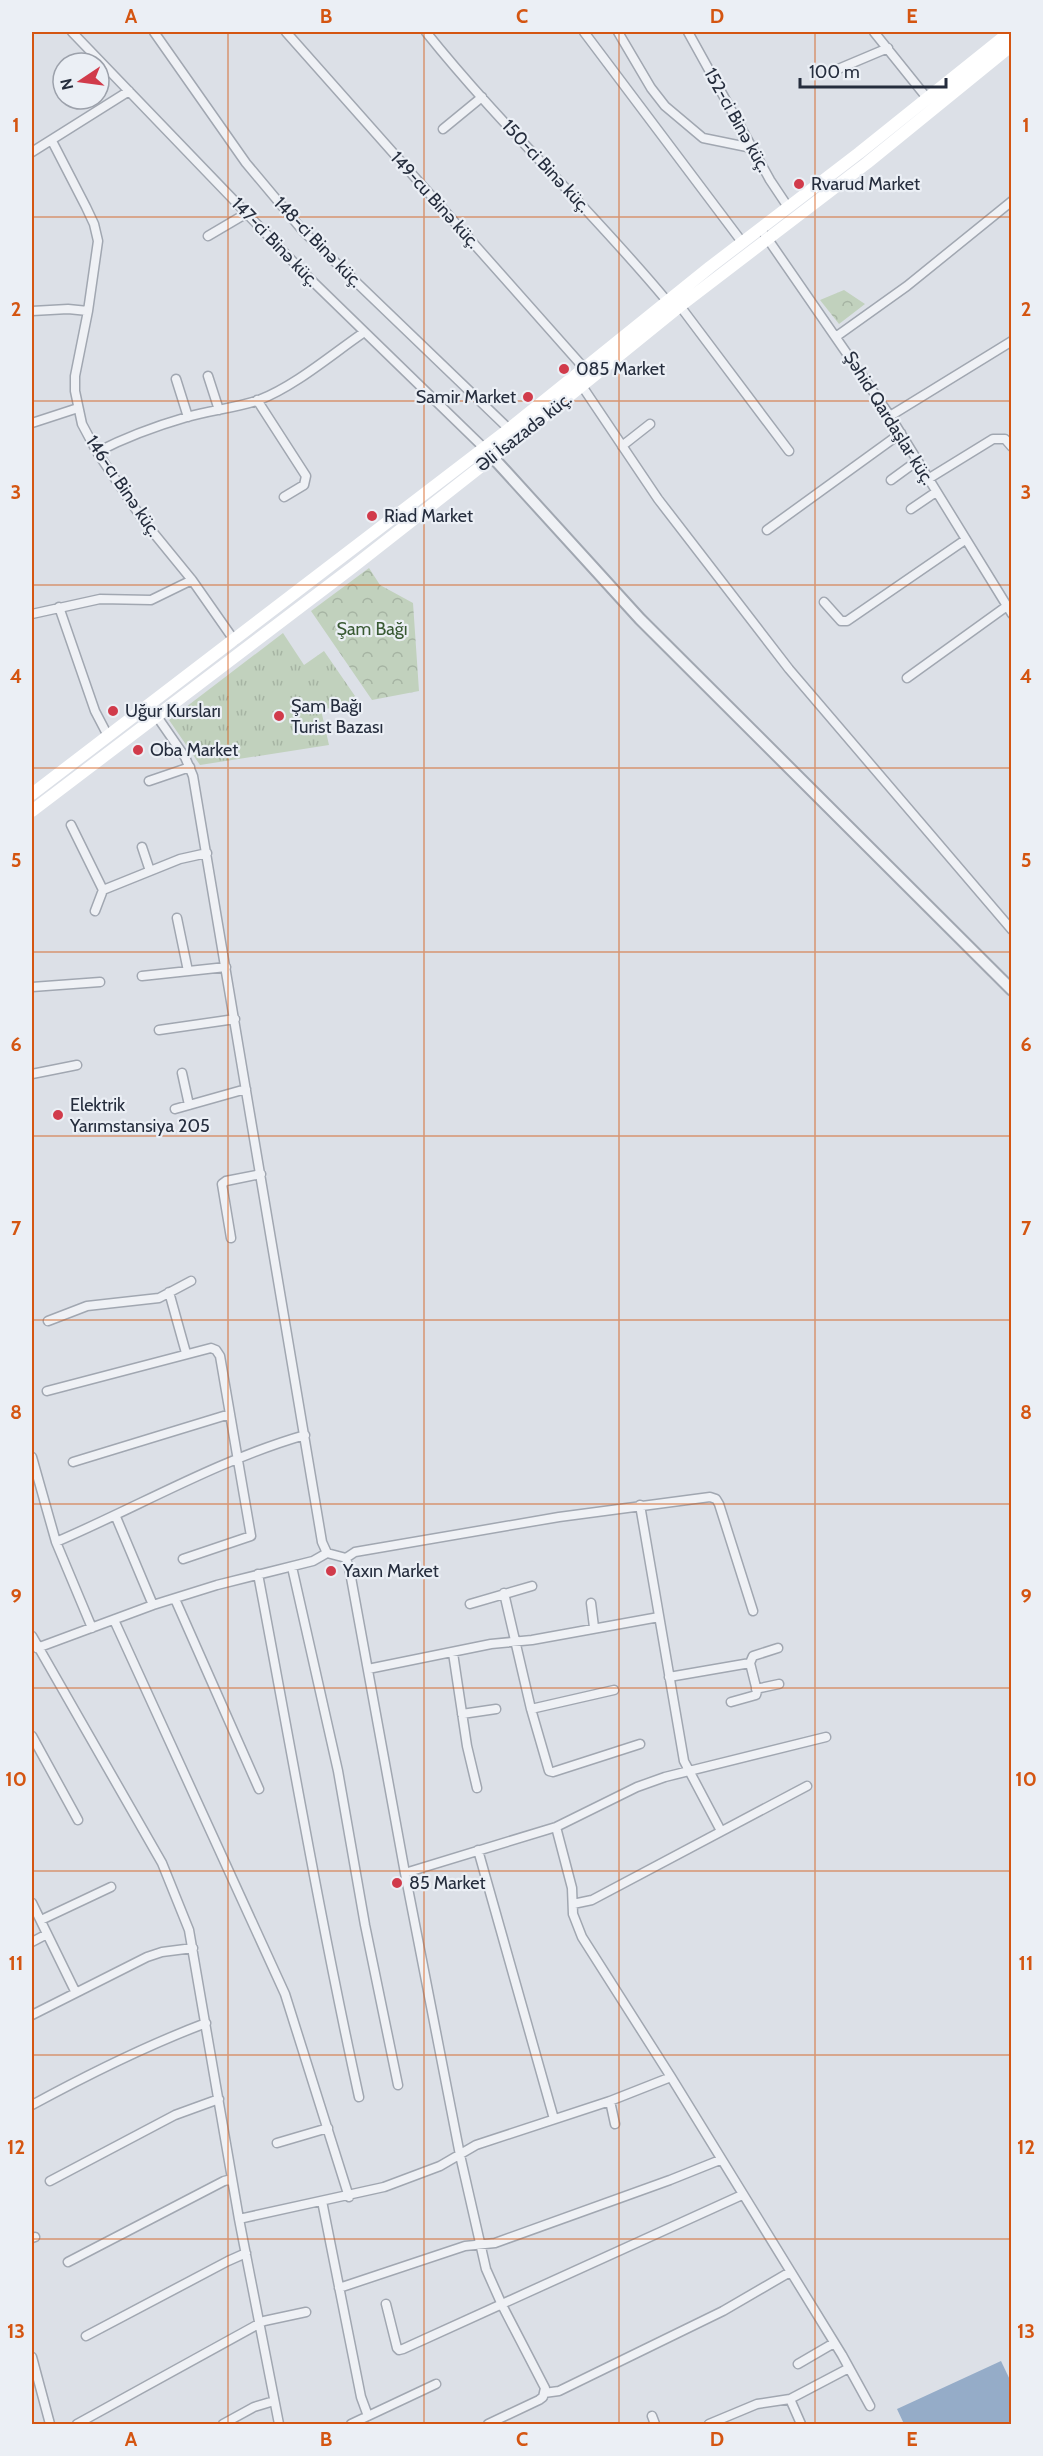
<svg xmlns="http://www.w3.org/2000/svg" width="1043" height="2456" font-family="Cabin,sans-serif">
	<defs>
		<pattern id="grass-tufts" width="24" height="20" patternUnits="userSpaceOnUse" patternTransform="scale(1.5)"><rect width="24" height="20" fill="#c1d1bd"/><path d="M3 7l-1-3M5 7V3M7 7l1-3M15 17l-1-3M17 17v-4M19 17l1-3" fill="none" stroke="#a6b4a3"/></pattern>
		<pattern id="forest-crowns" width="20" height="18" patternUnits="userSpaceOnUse" patternTransform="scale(1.5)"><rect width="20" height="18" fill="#c1d1bd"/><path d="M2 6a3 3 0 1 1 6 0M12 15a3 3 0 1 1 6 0" fill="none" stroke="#a6b4a3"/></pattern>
	</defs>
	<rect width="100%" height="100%" fill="#dce0e7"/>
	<!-- grass -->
	<path fill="url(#grass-tufts)" d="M 283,633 L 304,665 L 324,651 L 355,696 L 345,705 L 321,710 L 329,745 L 200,765 L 169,720 Z"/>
	<!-- forest -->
	<path fill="url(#forest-crowns)" d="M 844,290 L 865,304 L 839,324 L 820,300 Z
		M 369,568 L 380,585 L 413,603 L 419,691 L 372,700 L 311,611 Z"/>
	<!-- water -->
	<path fill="#95acc8" d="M 1001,2361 L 1011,2382 L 1011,2424 L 904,2424 L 897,2409 Z"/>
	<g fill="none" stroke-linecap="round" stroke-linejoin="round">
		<defs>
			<path id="minor" d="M 72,32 L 303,272 L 484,448
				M 154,32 L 246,163 L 303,231 L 509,429
				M 286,32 L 584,368
				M 426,32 C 501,126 590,208 667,301
				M 584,32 L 742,242
				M 618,32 L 651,88 L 665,106 L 703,138 L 752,148
				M 688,32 L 770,180 L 788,207
				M 874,32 L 927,98
				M 831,72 L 888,48
				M 443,129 L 482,97
				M 52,141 L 86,207 L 94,224 L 98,241 L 88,311 L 75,376 L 75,391 L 82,424 L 97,452 L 143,520 L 192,580 L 234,640
				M 32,152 L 129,91
				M 765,235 L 890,416 L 1012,614
				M 208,236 L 247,213
				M 680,306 L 789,451
				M 32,311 L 68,309 L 88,311
				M 837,336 L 907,286 L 1012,201
				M 208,376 L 219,410
				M 176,379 L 188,417
				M 582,386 L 658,499 L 789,669 L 1012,930
				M 257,400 L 306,476 L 304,485 L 284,497
				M 890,416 L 1012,341
				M 32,423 L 78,408
				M 622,446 L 650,424
				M 97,452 C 126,437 156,426 187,417 C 211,410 236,408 259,400 C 295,386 331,355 363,333
				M 928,479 L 993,439 L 1005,439 L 1012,447
				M 891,480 L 917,461
				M 911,509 L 936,492
				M 767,530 L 901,433
				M 824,602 L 841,621 L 847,621 L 965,540
				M 59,607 L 95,711 L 107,734
				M 32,614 L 100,599 L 151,600 L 192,580
				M 907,678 L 1007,606
				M 156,715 L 185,757 L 193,776 L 322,1542 L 327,1553 L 346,1558 L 350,1572 L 405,1873 L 460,2155 L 486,2269 L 502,2305 L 545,2388 L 543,2397 L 539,2400 L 488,2424
				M 149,781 L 190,767
				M 71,825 L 103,890 L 180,859 L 207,853
				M 142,847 L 150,871
				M 95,911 L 103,890
				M 177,918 L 188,971
				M 142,976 L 226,967
				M 32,987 L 100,982
				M 159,1030 L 235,1019
				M 182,1073 L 189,1105
				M 32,1074 L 77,1065
				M 175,1109 L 246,1089
				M 231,1238 L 222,1184 L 226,1181 L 261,1174
				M 169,1292 L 186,1353
				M 48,1321 L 87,1306 L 159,1298 L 191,1281
				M 47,1391 L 211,1348 L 216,1350 L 220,1356 L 251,1536 L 183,1559
				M 32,1457 L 56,1542 L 92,1628
				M 73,1462 L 230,1414
				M 640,1505 L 684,1761 L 721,1831
				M 116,1517 L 153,1605
				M 56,1542 C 138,1507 218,1460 305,1435
				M 346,1558 L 355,1552 L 559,1517 L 710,1497 L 716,1499 L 719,1504 L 753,1611
				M 292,1567 L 338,1771 L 365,1925 L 398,2085
				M 258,1574 C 291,1749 321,1924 359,2097
				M 504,1593 L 531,1709 L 549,1771 L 553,1772 L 640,1744
				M 175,1599 L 259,1789
				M 591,1603 L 594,1627
				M 470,1604 L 532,1586
				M 114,1620 L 285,1994 L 349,2197
				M 32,1636 L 162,1863 L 189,1930 L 239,2219 L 279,2424
				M 37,1648 L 153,1605 L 217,1585 L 313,1561 L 327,1553
				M 453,1653 L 467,1746 L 477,1788
				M 750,1663 L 753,1656 L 778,1648
				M 368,1669 L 491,1644 L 532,1640 L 659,1617
				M 669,1677 L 750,1663 L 757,1691 L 756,1695 L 731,1702
				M 756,1689 L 779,1684
				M 531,1709 L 614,1690
				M 462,1714 L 496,1709
				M 32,1736 L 78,1820
				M 556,1827 L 572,1888 L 573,1914 L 582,1937 L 671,2077 L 842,2355 L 870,2406
				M 478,1850 L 554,2119
				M 405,1873 L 556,1827 L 637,1787 L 665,1777 L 826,1737
				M 32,1903 L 75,1991
				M 573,1904 L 592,1900 L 807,1786
				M 41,1920 L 111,1887
				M 32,1942 L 47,1934
				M 32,2015 L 147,1957 L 162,1952 L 193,1948
				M 610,2101 L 615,2124
				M 32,2105 C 89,2074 145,2046 206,2023
				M 277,2143 L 328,2128
				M 50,2181 L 175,2115 L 219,2099
				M 322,2201 L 361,2397 L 368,2416
				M 239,2219 L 384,2187 L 440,2166 L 476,2145 L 610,2101 L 671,2077
				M 32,2238 L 35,2237
				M 68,2262 L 224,2181 L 232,2179
				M 339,2288 L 465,2246 L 495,2243 L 670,2180 L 720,2160
				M 386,2304 L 397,2348 L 399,2350 L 403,2349 L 742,2195
				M 86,2336 L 228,2261 L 246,2253
				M 32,2357 L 50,2424
				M 798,2364 L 834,2343
				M 544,2393 L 559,2391 L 723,2311 L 790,2272
				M 790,2399 L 801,2424
				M 652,2416 L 655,2424
				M 77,2424 L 264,2321 L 306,2312
				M 223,2424 L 254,2407 L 274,2401
				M 351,2424 L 436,2384
				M 709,2424 L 757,2404 L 790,2399 L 849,2368"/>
			<path id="tertiary" d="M 488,452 L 640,619 L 1012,990"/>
		</defs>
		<!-- minor casing -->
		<use href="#minor" stroke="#a1a7b1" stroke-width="11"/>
		<!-- tertiary casing -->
		<use href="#tertiary" stroke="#a1a7b1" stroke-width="14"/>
		<!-- minor -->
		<use href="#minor" stroke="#eff1f5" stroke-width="8"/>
		<!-- tertiary -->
		<use href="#tertiary" stroke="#eff1f5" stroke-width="10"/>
		<!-- secondary -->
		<path stroke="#fff" stroke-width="12" d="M 32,794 L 509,429 L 710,267 L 859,153 L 1010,32
			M 32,811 L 353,567 L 516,439 L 680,306 L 867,163 L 1012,45"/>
	</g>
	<!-- grid -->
	<path fill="none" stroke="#d45511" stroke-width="1.5" stroke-opacity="0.55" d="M 228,32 L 228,2424M 424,32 L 424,2424M 619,32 L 619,2424M 815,32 L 815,2424M 32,217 L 1012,217M 32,401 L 1012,401M 32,585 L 1012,585M 32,768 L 1012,768M 32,952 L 1012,952M 32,1136 L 1012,1136M 32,1320 L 1012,1320M 32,1504 L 1012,1504M 32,1688 L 1012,1688M 32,1871 L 1012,1871M 32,2055 L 1012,2055M 32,2239 L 1012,2239"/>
	<!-- markers -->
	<g fill="#d13b4b" stroke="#ebeff5" stroke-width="2">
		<circle cx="799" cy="184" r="6"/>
		<circle cx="564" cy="369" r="6"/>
		<circle cx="528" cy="397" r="6"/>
		<circle cx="372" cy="516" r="6"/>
		<circle cx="113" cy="711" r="6"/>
		<circle cx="279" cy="716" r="6"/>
		<circle cx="138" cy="750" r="6"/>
		<circle cx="58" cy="1115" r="6"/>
		<circle cx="331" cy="1571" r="6"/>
		<circle cx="397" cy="1883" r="6"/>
	</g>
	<g text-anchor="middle" stroke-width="4.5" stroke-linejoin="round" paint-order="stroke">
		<!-- street labels -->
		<g font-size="18" fill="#252d3d" stroke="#ebeff5">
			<text transform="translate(737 120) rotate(61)" y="6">152-ci Binə küç.</text>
			<text transform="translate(546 166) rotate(47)" y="6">150-ci Binə küç.</text>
			<text transform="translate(435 200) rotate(48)" y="6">149-cu Binə küç.</text>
			<text transform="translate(275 242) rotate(46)" y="6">147-ci Binə küç.</text>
			<text transform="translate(318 242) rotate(46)" y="6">148-ci Binə küç.</text>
			<text transform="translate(889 418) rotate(58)" y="6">Şəhid Qardaşlar küç.</text>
			<text transform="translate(524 432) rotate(-38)" y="6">Əli İsazadə küç.</text>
			<text transform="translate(123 486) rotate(56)" y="6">146-cı Binə küç.</text>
		</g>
		<!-- poi labels -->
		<g font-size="18" fill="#252d3d" stroke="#ebeff5" text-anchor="start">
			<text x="811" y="190">Rvarud Market</text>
			<text x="576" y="375">085 Market</text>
			<text x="516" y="403" text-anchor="end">Samir Market</text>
			<text x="384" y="522">Riad Market</text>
			<text x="291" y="712">Şam Bağı<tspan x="291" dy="21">Turist Bazası</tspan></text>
			<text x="125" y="717">Uğur Kursları</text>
			<text x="150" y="756">Oba Market</text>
			<text x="70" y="1111">Elektrik<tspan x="70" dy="21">Yarımstansiya 205</tspan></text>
			<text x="343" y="1577">Yaxın Market</text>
			<text x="409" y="1889">85 Market</text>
		</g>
		<!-- park labels -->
		<g font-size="18" fill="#385932" stroke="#ebeff5">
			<text x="372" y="635">Şam Bağı</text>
		</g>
	</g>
	<!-- border -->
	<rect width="1043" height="2456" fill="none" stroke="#ebeff5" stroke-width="66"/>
	<!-- north arrow -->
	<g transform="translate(81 81) rotate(257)"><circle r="28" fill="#ebeff5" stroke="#9ca1ab" stroke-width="1.5"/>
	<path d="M0-4.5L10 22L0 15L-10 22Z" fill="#d13b4b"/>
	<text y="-9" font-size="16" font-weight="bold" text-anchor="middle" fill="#252d3d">N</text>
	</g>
	<!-- scale -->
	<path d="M800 78v9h146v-9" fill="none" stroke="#252d3d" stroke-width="3"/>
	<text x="809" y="78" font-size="18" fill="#252d3d" stroke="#ebeff5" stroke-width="4.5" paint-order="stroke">100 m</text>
	<rect x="33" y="33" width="977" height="2390" fill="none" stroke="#d45511" stroke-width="2"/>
	<g font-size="20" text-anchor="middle" font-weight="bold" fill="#d45511">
		<text x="131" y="23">A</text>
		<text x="326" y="23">B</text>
		<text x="522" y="23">C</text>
		<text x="717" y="23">D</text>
		<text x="912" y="23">E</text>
		<text x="16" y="132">1</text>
		<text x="1026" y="132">1</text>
		<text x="16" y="316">2</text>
		<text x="1026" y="316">2</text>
		<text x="16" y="499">3</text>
		<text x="1026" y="499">3</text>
		<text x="16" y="683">4</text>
		<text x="1026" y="683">4</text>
		<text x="16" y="867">5</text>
		<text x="1026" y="867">5</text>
		<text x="16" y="1051">6</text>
		<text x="1026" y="1051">6</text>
		<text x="16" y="1235">7</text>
		<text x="1026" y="1235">7</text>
		<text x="16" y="1419">8</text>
		<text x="1026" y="1419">8</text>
		<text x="16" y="1603">9</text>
		<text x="1026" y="1603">9</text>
		<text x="16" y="1786">10</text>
		<text x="1026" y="1786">10</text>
		<text x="16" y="1970">11</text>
		<text x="1026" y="1970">11</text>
		<text x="16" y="2154">12</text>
		<text x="1026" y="2154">12</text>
		<text x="16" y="2338">13</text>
		<text x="1026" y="2338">13</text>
		<text x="131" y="2446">A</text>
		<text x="326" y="2446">B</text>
		<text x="522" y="2446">C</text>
		<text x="717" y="2446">D</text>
		<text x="912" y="2446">E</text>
	</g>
</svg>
